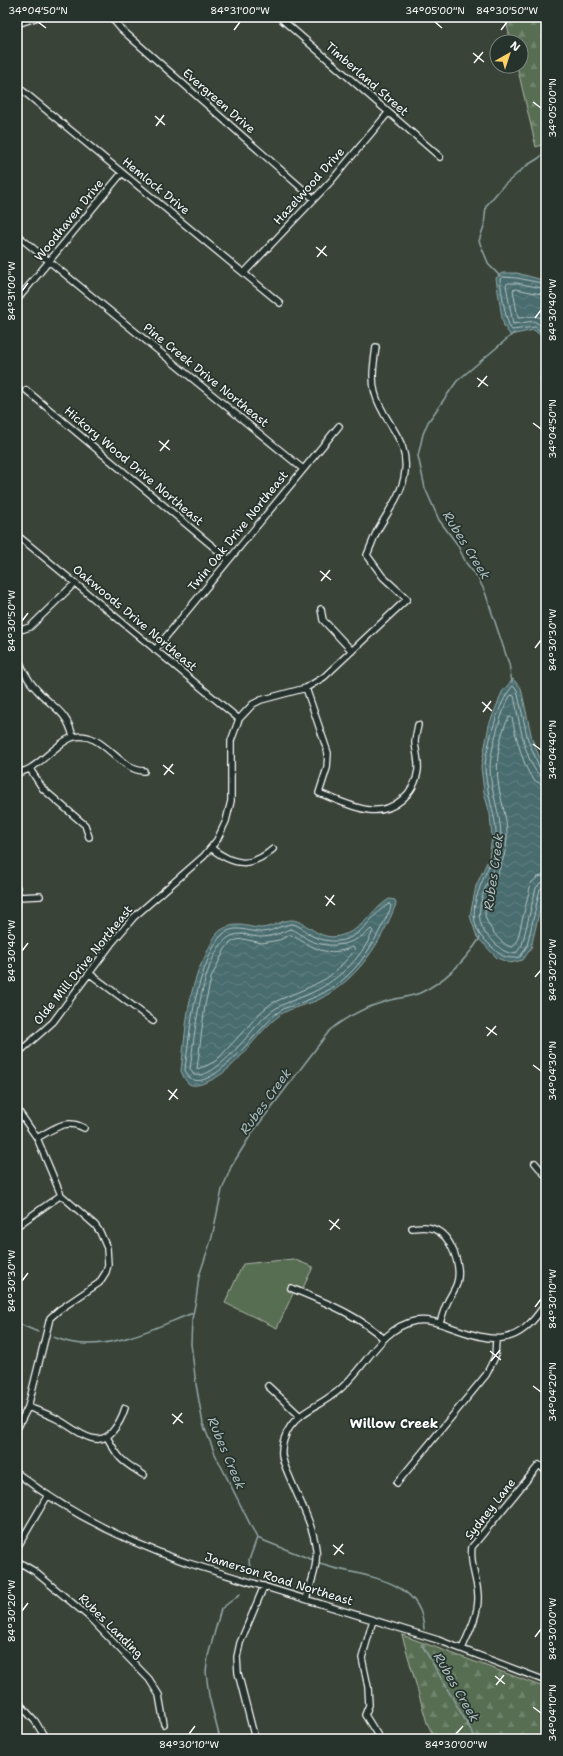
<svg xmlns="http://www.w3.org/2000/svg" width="563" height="1756" font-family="'Shantell Sans',sans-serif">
	<defs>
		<pattern id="forest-firs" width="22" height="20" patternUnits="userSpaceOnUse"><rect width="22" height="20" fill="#586e53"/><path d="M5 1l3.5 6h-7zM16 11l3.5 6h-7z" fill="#71846d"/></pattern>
		<pattern id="water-waves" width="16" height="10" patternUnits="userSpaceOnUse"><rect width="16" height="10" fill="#496c6e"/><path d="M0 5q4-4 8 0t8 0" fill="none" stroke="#648284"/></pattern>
	</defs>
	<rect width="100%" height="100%" fill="#3a4338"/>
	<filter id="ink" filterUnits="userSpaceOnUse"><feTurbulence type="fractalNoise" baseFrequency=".025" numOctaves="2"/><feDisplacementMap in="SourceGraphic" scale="8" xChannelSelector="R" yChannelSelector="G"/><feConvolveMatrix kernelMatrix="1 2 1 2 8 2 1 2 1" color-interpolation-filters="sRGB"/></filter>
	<g filter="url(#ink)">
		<!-- forest -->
		<path fill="url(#forest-firs)" stroke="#acb6a9" d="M 505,17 L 546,17 L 546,143 L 536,147 L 517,66 L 521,66 L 521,42 L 511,42 Z
			M 402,1635 L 546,1688 L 546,1739 L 435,1739 L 427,1723 Z"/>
		<!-- green -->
		<path fill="#586e53" stroke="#acb6a9" d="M 293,1259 L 313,1267 L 302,1290 L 296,1287 L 277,1328 L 225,1303 L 243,1264 Z"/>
		<!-- water -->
		<path fill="url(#water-waves)" stroke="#92a7a8" d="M 502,273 L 517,273 L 546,281 L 546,389 L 540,380 L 543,365 L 543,341 L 540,335 L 534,330 L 510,335 L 504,326 L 502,318 L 496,278 Z
			M 513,679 L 521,688 L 532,739 L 546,772 L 546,882 L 531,948 L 523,960 L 510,963 L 497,958 L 477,937 L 470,916 L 476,886 L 489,858 L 492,838 L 490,814 L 484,792 L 481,767 L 489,725 L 502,692 Z
			M 389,899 L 395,900 L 396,904 C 381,943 358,979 320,999 C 308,1005 291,1007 280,1015 C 253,1035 239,1069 207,1082 C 201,1084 195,1087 189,1084 C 185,1081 183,1076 181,1071 C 185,1039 186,1003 198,972 C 200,965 205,958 208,950 C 211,944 215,934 221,930 C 238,920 247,928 262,928 C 272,927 283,920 292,920 C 307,921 318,941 339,936 C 363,931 370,911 389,899 Z"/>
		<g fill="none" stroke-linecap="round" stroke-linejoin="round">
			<!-- shore -->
			<path stroke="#b6c4c5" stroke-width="1" d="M 546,284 L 517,278 L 502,277 L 500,279 C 501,289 506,325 512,330 L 535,327 L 543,333 L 546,339
				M 546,289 L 517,283 L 508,283 L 506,285 L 513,324 L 534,321 L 546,329
				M 546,295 L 516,289 L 513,290 L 518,318 C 529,318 536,312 546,322
				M 546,773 L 541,771 L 528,740 L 517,690 L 513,686 C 498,701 487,746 485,766 C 485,774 487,783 488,790 C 491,807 497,822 496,839 C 494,870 461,903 480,935 C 483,939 488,942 491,946 C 501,956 505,960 520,957 L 527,946 L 540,889 L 546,886
				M 546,778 C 526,777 518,712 514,696 L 511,695 C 502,707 490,752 490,768 C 490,791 501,813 501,837 C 502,867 466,904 485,933 C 488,937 492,940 496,944 C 502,950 507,955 517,952 L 522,945 L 536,888 L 540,883 L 546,881
				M 546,784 C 542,784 538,783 534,780 C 524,771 515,732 512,718 L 509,717 C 498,736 495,767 499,788 C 502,805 508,821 507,839 C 506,862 492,880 488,902 C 487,906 485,911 485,914 C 486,925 502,947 513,947 L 517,942 L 531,883 L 538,877 L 546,875
				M 389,904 L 391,906 L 390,910 C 378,934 367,958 347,976 C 334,989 316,997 300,1003 C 293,1006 285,1007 280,1011 C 264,1020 201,1111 185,1070 C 190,1030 193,992 210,955 C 213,948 217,939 223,934 C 235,924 248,932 261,932 C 272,932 281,925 291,924 C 299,924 305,932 312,936 C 319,939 330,942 338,941 C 364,938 370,914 389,904 Z
				M 290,929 C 297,930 303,937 309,940 C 331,950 354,945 371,929 L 373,931 C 361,960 336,982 307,995 C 293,1001 279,1004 267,1015 C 251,1029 217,1080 194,1075 L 190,1069 C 194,1040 202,944 234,935 C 243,932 251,937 261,937 C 271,937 281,933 290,929 Z
				M 291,935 C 315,948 325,958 353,947 L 355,950 L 339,968 L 327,978 L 312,986 L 272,1003 L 261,1012 L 217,1060 L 208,1065 L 197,1069 L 205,1005 L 211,978 L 225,949 L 230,943 L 236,940 L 243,939 L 262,943 L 279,940 Z"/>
			<!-- stream -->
			<path stroke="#92a7a8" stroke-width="1.5" d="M 500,276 L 489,265 L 479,241 L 484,226 L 486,206 L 502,187 L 526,166 L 539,158 L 546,151
				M 512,682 L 509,664 L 485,592 L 478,578 L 466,563 L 457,544 L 439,520 L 425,488 L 418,456 L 423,434 L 428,422 L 457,381 L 514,333
				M 17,1323 L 38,1332
				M 53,1337 C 60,1339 67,1342 74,1343 C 114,1349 156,1327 193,1313
				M 313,1560 L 257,1538 L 215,1454 L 203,1424 L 196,1384 L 191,1344 L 192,1319 L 196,1300 L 199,1276 L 212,1237 L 222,1190 L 231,1167 L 252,1133 L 330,1030 C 348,1015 366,1007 387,1001 C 398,998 409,997 420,993 C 445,981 465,961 480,938
				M 320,1564 C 357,1577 422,1575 424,1629
				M 250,1569 L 249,1560 L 257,1538
				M 422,1645 L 476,1739
				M 220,1739 L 209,1696 L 206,1672 L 208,1656 L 221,1609 L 240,1594"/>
			<defs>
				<path id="minor" d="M 111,17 L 121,29 L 314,199
					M 279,17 L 440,157
					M 17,24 L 38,17
					M 17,86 L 280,303
					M 17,235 L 303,469
					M 244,273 L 332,180 L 388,113
					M 17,300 L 122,173
					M 26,390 L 229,560
					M 17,535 L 239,719
					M 321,609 L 323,620 L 352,651
					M 17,631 L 30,627 L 75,583
					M 155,650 L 339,426
					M 17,655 C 22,668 27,680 37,690 C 53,708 67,711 73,737
					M 306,688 L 328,753 L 327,768 L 319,793 C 335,799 352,808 369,810 C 393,813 415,794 418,770 C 419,761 416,752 415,743 C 415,737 417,731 418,725
					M 30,769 L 43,789 L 85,825 L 89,837
					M 17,773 C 21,772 25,771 29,769 C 43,762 60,740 74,737 C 102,730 118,770 144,771
					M 211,848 C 234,866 251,868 273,849
					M 17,888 L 18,897 L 17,904
					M 18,897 L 40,896
					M 90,974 L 153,1021
					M 17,1054 L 53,1022 L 111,944 L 134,917 L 204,856 L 217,840 L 226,821 L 231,801 L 231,741 L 239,719 L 253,704 L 261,700 L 306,688 L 324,677 L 407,599 L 383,577 L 367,555 C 370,548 373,540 376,533 C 385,516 400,497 404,478 C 412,439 383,424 375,393 C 371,378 374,362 376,347
					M 17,1109 L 37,1138 L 61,1195 L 95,1225 L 100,1232 L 107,1248 L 108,1265 L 106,1272 L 99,1283 L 59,1310 L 50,1318 L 28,1407 L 17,1429
					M 37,1138 C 54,1129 65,1118 84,1128
					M 535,1163 L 546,1176
					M 546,1209 L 546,1225
					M 17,1226 L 61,1195
					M 412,1228 C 420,1227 427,1226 434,1229 C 451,1235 462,1266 457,1283 C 455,1290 450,1296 447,1303 C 444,1309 442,1316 440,1323
					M 291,1288 C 324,1302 357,1314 384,1339
					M 268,1386 L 300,1416
					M 28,1407 C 38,1411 48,1414 57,1419 C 73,1427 96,1451 112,1432 C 119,1424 122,1418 125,1408
					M 107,1437 C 120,1461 122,1461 144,1475
					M 17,1473 C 68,1513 127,1542 188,1563 L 438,1640 L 546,1681
					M 397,1483 L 486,1375 L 495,1357 L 496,1339
					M 17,1548 L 48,1495
					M 17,1561 L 34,1571 L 88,1616 L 149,1679 L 159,1695 L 164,1724
					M 306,1599 C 311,1583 318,1566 316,1549 C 313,1524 299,1500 290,1478 C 287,1471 283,1463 282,1455 C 281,1446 285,1434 290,1427 C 300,1412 318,1406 331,1396 C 339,1391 345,1385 351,1378 C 370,1358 385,1327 415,1321 C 428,1319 439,1323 450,1327 C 495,1343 517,1348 546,1303
					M 373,1620 L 362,1658 L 368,1687 L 369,1705 L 365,1715 L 380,1739
					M 462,1649 C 468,1634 478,1616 478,1599 C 479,1582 469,1565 472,1547 L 539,1465 L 546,1471
					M 17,1701 L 35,1721 L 46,1739
					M 255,1739 L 238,1673 L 237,1657 L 240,1643 L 264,1586"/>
			</defs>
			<!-- minor casing -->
			<use href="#minor" stroke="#fff" stroke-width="8"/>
			<!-- minor -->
			<use href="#minor" stroke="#26332d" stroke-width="5.5"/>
		</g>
	</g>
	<!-- ticks -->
	<path fill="none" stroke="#fff" stroke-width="1.5" d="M 38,22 L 46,28M 435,22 L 442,28M 234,30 L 240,22M 501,30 L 507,22M 473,53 L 484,62M 474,63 L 483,52M 533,102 L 541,108M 155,116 L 165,125M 156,126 L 164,115M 316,247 L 327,256M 317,257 L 326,246M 22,291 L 28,283M 535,318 L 541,310M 477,378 L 488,386M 478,387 L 487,376M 533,423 L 541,429M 159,441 L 170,450M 160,451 L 169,440M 320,571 L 331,580M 321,581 L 330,570M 22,621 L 28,613M 535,648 L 541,640M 482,702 L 492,711M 483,712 L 491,701M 533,744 L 541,750M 163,765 L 174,774M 164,775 L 173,764M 325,896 L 335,905M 326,906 L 334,895M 22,951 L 28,943M 535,977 L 541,970M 486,1027 L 497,1035M 487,1036 L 496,1026M 533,1065 L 541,1071M 168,1090 L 178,1099M 169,1100 L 177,1089M 329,1220 L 340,1229M 330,1230 L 339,1219M 22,1281 L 28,1273M 535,1307 L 541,1299M 490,1351 L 501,1360M 491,1361 L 500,1350M 533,1386 L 541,1392M 172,1414 L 183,1423M 173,1424 L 182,1413M 333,1545 L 344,1554M 334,1555 L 343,1544M 22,1611 L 28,1603M 535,1637 L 541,1629M 495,1676 L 505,1684M 496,1685 L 504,1675M 533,1707 L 541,1713M 189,1734 L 195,1726M 456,1734 L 463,1726"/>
	<g text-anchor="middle" stroke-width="3.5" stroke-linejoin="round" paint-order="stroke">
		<!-- street labels -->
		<g font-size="12" fill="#fff" stroke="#26332d">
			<text transform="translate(367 79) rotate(41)" y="4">Timberland Street</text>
			<text transform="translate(219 101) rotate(41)" y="4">Evergreen Drive</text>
			<text transform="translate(156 186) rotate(39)" y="4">Hemlock Drive</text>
			<text transform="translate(309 186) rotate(-48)" y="4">Hazelwood Drive</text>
			<text transform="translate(69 220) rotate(-51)" y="4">Woodhaven Drive</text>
			<text transform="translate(206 375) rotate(39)" y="4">Pine Creek Drive Northeast</text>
			<text transform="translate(134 466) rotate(40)" y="4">Hickory Wood Drive Northeast</text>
			<text transform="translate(238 531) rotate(-51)" y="4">Twin Oak Drive Northeast</text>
			<text transform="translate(135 618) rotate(40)" y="4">Oakwoods Drive Northeast</text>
			<text transform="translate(83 965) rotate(-51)" y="4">Olde Mill Drive Northeast</text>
			<text transform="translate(490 1509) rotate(-52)" y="4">Sydney Lane</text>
			<text transform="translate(279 1579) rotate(17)" y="4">Jamerson Road Northeast</text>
			<text transform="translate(111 1626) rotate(45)" y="4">Rubes Landing</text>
		</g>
		<!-- water labels -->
		<g font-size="13" font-style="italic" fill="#adbdbe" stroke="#26332d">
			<text transform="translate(467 545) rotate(58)" y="5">Rubes Creek</text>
			<text transform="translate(493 872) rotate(-82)" y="5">Rubes Creek</text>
			<text transform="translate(265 1101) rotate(-54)" y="5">Rubes Creek</text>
			<text transform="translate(227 1453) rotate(67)" y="5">Rubes Creek</text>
			<text transform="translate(457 1687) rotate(60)" y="5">Rubes Creek</text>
		</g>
		<!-- neighbourhood labels -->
		<g font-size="13" font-weight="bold" fill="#fff" stroke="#26332d">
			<text x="394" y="1428">Willow Creek</text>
		</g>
	</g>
	<!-- margin -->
	<rect width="563" height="1756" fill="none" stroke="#26332d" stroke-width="44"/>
	<!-- north arrow -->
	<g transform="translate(509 54) rotate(39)"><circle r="19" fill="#26332d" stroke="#7d8581"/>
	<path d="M0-3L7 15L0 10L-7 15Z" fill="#ffd166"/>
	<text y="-6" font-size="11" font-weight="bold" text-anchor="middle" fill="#ffffff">N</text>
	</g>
	<rect x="22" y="22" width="519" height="1712" fill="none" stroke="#fff" stroke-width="1.5"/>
	<g font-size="10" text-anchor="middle" fill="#fff">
		<text x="38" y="14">34°04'50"N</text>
		<text x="240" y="14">84°31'00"W</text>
		<text x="435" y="14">34°05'00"N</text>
		<text x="507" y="14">84°30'50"W</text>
		<text transform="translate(552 108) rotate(-90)" y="4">34°05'00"N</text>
		<text transform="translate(11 291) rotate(-90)" y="4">84°31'00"W</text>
		<text transform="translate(552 310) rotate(-90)" y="4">84°30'40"W</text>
		<text transform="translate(552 429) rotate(-90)" y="4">34°04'50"N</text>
		<text transform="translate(11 621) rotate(-90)" y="4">84°30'50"W</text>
		<text transform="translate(552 640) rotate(-90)" y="4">84°30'30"W</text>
		<text transform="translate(552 750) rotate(-90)" y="4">34°04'40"N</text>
		<text transform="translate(11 951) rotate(-90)" y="4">84°30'40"W</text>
		<text transform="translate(552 970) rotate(-90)" y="4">84°30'20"W</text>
		<text transform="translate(552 1071) rotate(-90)" y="4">34°04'30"N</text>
		<text transform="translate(11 1281) rotate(-90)" y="4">84°30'30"W</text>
		<text transform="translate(552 1299) rotate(-90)" y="4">84°30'10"W</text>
		<text transform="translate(552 1392) rotate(-90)" y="4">34°04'20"N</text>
		<text transform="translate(11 1611) rotate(-90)" y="4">84°30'20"W</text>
		<text transform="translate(552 1629) rotate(-90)" y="4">84°30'00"W</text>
		<text transform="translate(552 1713) rotate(-90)" y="4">34°04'10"N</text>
		<text x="189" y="1748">84°30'10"W</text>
		<text x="456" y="1748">84°30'00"W</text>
	</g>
</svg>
